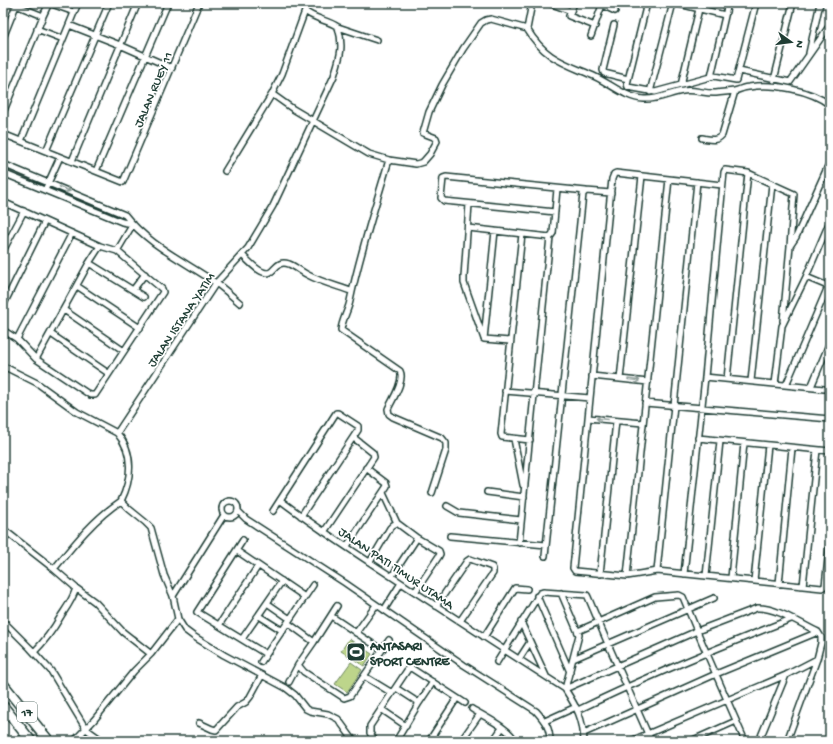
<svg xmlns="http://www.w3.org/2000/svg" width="833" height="744" font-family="'Gochi Hand',sans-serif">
	<rect width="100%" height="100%" fill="#fff"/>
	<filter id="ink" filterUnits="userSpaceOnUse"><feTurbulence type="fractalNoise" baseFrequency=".025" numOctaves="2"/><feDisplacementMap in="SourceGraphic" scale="8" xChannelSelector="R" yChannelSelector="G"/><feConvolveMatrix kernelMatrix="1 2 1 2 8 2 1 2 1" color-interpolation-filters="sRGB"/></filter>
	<g filter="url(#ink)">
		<!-- green -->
		<path fill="#bdd58b" stroke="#6e8960" d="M 349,639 L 372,654 L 364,666 L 341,651 Z
			M 351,662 L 362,670 L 347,692 L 335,684 Z"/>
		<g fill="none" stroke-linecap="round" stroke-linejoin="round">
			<defs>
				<path id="street" d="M 11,3 L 43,16
					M 49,3 L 74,12
					M 306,3 L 305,11 C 314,19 328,20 338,27 C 344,47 340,57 334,76 L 273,206 L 248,248 L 216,283 L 117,433 C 134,452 132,479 121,501 L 129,509 L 145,522 L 151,528 L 164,575 L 173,596 L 178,619 L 185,630 L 193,636 L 224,655 L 286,688 L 295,695 L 306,709 L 310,711 L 328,714 L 338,719 L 354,741
					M 532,3 L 527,29 C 544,57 561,62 589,74 C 608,81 624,98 644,99 C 658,100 670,93 683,91 C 694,89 705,94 716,93 C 722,92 728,92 734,91 C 739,90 744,87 749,87 C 773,83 811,90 830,105
					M 549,3 L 571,11
					M 574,3 L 569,16 L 595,26
					M 647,3 L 627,84 L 628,87 L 655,92 L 714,76 L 736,80 L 756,3
					M 675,3 L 725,15
					M 69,25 L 120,45 L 172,68
					M 614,25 L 603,70 L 604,73 L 628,79
					M 338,27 L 377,40
					M 37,29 L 63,39
					M 591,36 L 602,5 L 615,11
					M 3,38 L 17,3
					M 809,53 L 820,3
					M 739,71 L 790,82 L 830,25
					M 711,77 L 728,3
					M 774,80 L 793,3
					M 681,85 L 699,9
					M 650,92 L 673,3
					M 272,94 L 293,109 L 352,144 L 369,154 L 389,160 L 416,164 L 423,162 L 430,154 L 437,141 L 436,138 L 423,133 L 429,112 L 442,85 L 463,49 L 481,23 L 486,20 L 491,19 L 527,29
					M 3,113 L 43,16 L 49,3
					M 3,134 L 123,182 L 199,3
					M 702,138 C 709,139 716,142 722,135 L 735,91
					M 21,141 L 78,3
					M 46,151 L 109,3
					M 389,160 C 375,207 360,253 350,301 C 348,311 342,320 341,330 L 400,371 C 405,381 392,400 388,409 L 389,414 L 393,417 L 442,438 L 446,443 L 446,450 L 432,493
					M 72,161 L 138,3
					M 3,164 L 125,215 C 148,245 186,262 216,283 C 224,289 232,296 240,303
					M 96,171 L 168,3
					M 225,171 L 272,94 L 282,74 L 305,11
					M 3,173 L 122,222 L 133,224
					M 722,185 L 616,173 L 614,174 L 612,179 L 573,568 L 575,571 L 627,576 L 657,571 L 822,588 L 825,586 L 830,540
					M 45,190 L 60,157
					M 3,202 L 100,246 L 117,251 L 162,289 L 163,292 L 95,395 L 90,395 L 36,359 L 17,339 L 3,330
					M 469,204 L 464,277 L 464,283 L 484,339
					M 555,212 L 444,201 L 441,198 L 443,178 L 446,177 L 586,191
					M 468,228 L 550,237 L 553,233 L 557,189
					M 495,231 L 484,339 L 510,341
					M 522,234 L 501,434 L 502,437 L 530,440
					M 3,251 L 24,211
					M 117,251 L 133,224
					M 242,255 C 248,260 256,270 263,272 C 276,277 273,259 289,264 C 296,267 302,272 308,275 C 321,282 337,286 351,291
					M 89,263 L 144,297
					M 806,277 L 830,221
					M 77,286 L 140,328
					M 133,290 L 145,274
					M 3,306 L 45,221
					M 64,310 L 124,351
					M 783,321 L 790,246
					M 51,334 L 108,373
					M 17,339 L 72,233
					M 36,359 L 89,263 L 100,246
					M 3,366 L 37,383 L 77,412 L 117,433
					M 592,376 L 648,382
					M 705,377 L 824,389
					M 620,379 L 642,176
					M 727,379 L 748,173
					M 751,381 L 772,184
					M 775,384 L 782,326 L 806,277 L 830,287
					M 786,385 L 830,282
					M 811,387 L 830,342
					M 505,391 L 590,398
					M 645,403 L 830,419
					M 588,418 L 643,423
					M 698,438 L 830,451
					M 514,439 L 523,485
					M 487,492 L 524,497
					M 383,493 L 397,523
					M 280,500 C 323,533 370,562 415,592 L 565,689 L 697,631 L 683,597 L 679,595 L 655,597 L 578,631
					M222 509a8 8 0 1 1 16 0a8 8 0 1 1-16 0Z
					M 447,506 L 459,513 L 521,520
					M 238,511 L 246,519 L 345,583 L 464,665 L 536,711 C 545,721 550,728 550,741
					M 273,511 L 336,413 L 338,413 L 358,426 L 358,430 L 301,516
					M 3,529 L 54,569 L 76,588 C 73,599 67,607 61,616 C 53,630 45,641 34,652
					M 324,532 L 374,457 L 373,453 L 354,438
					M 450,536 L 546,545
					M 243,540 L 197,612 L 266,654
					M 519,543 L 550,237
					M 347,546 L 387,486 L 386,483 L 366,468
					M 237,551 L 305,597
					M 545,556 L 583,194 L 586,191 L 611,193
					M 370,562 L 390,528 L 393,525 L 397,523 L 417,538 L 439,551 L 440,554 L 439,556 L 415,592
					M 54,569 C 75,543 94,519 121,501
					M 657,571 L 697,182
					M 600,574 L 616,421
					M 684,574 L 705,377 L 724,172 L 725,170 L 748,173 L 794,194 L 790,246 L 796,237 L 828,166 L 830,165
					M 392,576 L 417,538
					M 627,576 L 669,179
					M 706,576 L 720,441
					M 731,578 L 744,443
					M 754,581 L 768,445
					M 779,584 L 792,448
					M 803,586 L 817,450
					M 76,588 L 95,602 L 123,632 L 151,654
					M 561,593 L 579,635 L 565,689 C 577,708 583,718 584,741
					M 173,596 L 224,515
					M 537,596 L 570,672
					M 267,603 L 290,619
					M 436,606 L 467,561 L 470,559 L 492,567 L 493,569 L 493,573 L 460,621
					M 384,610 L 401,583
					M 259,616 L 283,631
					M 331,616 L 382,650
					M 3,621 L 30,648 L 51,671 L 86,729 L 103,741
					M 521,622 L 546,676
					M 288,623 L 314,642 L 337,606
					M 219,625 L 258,566
					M 356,633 L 376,605
					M 484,637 L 515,588 L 527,589
					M 242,639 L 282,581
					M 389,640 L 364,676 L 392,693
					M 314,642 L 298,665 L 304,672 L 344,698 L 350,696 L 364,676
					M 519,659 L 530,642
					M 573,659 L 714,598
					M 261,662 L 313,585
					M 497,662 L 540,593 L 543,592 L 587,595 L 588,597 L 608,644 L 651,741
					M 289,682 L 298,665
					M 396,688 L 419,703
					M 381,709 L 406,726
					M 472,709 C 483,716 511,729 515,741
					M 578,710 C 648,676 719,647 791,619
					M 545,721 L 576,707
					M 199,723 L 212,729 L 216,730 L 237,707 L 246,702 L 250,697 L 262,675
					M 584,733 L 716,674 L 818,632
					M 74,741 L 94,720 L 134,671 L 151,654 L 178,619
					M 375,741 L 370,733 L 370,726 L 408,669 L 411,668 L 465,703
					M 396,741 L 419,703 L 433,682
					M 429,741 L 457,698
					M 461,741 L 480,714
					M 493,741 L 502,728
					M 631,741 L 786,675 L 817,659
					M 691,741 L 736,721
					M 745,741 L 697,631 L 757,608 C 776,607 801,624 818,632 L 821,637 L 821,643 L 817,659 L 787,741
					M 759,741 L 786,675"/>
				<path id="highway" d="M 3,684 L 49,741
					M 3,706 L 31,741"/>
			</defs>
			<!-- street casing -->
			<use href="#street" stroke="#1f3d34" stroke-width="8"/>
			<!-- highway casing -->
			<use href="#highway" stroke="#1f3d34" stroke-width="12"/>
			<!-- street -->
			<use href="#street" stroke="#fff" stroke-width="5"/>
			<!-- highway -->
			<use href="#highway" stroke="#fff" stroke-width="9"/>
		</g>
		<!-- one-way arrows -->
		<defs><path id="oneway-shaft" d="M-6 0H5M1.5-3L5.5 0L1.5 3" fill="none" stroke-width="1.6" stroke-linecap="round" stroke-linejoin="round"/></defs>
		<g stroke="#8f9e9a">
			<use href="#oneway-shaft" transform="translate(65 189) rotate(23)"/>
			<use href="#oneway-shaft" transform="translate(634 380) rotate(6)"/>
			<use href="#oneway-shaft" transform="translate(602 419) rotate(-175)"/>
		</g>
	</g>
	<!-- icons -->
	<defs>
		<symbol id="stadium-square" viewBox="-11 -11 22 22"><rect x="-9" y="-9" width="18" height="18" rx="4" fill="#1f3d34" stroke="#fff"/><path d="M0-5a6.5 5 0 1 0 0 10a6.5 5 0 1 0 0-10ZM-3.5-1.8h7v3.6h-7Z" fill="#fff"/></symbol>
	</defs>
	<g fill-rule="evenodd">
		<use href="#stadium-square" x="345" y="641" width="22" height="22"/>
	</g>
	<g text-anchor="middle" stroke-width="3.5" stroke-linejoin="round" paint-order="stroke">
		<!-- shield labels -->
		<rect fill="#fff" stroke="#627771" stroke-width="1" x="17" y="702" width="20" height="20" rx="3"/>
		<g font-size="12" font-weight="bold" fill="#1f3d34">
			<text x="27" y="716">17</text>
		</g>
		<!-- street labels -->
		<g font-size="13" fill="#1f3d34" stroke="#fff">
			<text transform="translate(152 89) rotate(-67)" y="5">JALAN RUEY 11</text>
			<text transform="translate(180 319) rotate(-56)" y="5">JALAN ISTANA YATIM</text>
			<text transform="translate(397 567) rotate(34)" y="5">JALAN PATI TIMUR UTAMA</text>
		</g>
		<!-- poi labels -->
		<g font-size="13" font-weight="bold" fill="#1f3d34" stroke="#fff" text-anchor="start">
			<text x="370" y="650">ANTASARI<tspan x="370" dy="15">SPORT CENTRE</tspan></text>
		</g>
	</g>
	<!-- margin -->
	<rect width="833" height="744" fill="none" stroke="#fff" stroke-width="16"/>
	<rect x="8" y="8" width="817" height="728" fill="none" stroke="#1f3d34" stroke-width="1.5" filter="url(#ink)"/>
	<!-- north arrow -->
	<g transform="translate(791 42) rotate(104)" stroke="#ffffff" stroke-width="3" paint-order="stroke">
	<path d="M0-3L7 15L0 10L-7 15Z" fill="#1f3d34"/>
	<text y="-6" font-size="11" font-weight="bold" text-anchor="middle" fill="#1f3d34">N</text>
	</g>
</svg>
